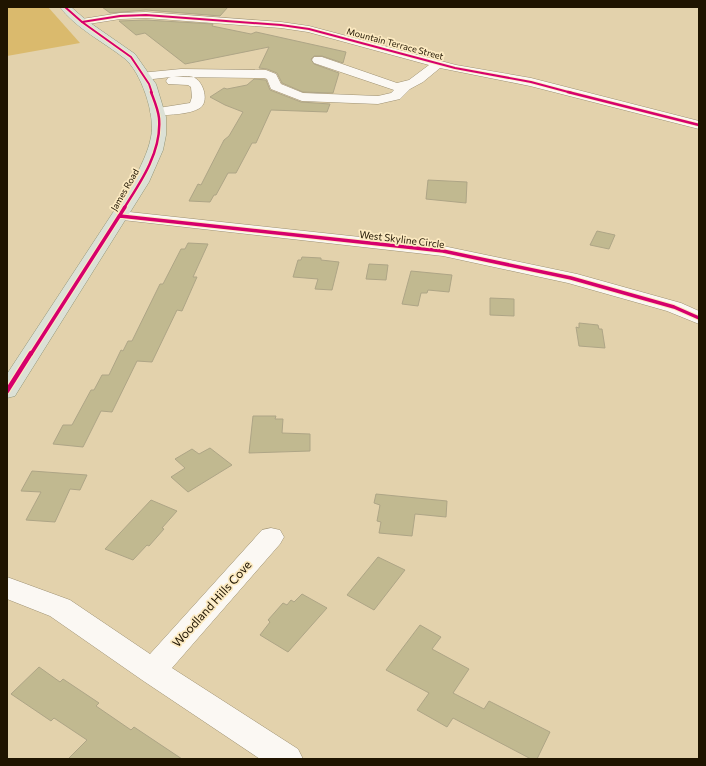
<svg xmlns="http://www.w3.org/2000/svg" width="706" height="766" font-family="Commissioner,sans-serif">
	<rect width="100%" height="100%" fill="#e3d2ac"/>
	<!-- green -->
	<path fill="#daba6d" d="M 7,7 L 48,7 L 80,43 L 7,56 Z"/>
	<!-- building -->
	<path fill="#c1b990" stroke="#aea586" d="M 102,7 L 228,7 L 220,16 L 146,10 L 110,13 Z
		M 146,20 L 213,24 L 212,26 L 251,34 L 256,32 L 346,52 L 343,63 L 322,56 L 314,56 L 311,59 L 314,64 L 339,73 L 333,93 L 303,92 L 282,83 L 277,73 L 267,69 L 259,68 L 269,47 L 185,64 L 145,33 L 136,35 L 119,21 Z
		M 254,79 L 266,80 L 270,90 L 301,102 L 330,104 L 327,112 L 271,110 L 256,143 L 252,143 L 236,173 L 228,173 L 216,195 L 214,195 L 210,202 L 189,201 L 198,184 L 201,185 L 224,140 L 229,136 L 243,112 L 225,105 L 210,97 L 224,88 L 227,89 L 247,85 Z
		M 428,180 L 467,182 L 466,203 L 426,199 Z
		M 597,231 L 615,235 L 609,249 L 590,245 Z
		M 188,243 L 208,244 L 193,277 L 197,277 L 182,311 L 177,310 L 152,362 L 137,361 L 112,412 L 101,411 L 83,447 L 53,444 L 63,425 L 72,425 L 91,390 L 94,390 L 102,375 L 109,375 L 121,350 L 123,351 L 128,341 L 132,341 L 160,284 L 163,284 L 181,249 L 185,249 Z
		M 302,257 L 321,258 L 321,260 L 339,262 L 332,290 L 315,289 L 318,279 L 293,277 L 298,260 L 301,260 Z
		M 369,264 L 388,265 L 386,280 L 366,279 Z
		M 411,271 L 452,275 L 449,292 L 428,290 L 427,293 L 421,293 L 418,306 L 402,304 Z
		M 490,298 L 514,299 L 514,316 L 490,315 Z
		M 579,323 L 598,325 L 599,329 L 602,329 L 605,348 L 579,346 L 576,327 L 579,328 Z
		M 253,416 L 276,416 L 275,419 L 283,419 L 282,433 L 310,434 L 310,451 L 249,453 Z
		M 210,448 L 232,465 L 188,492 L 171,477 L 185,468 L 175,459 L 192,449 L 199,454 Z
		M 32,471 L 87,475 L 80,490 L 70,489 L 55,522 L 26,520 L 41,492 L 21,491 Z
		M 376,494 L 447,501 L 446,517 L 415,514 L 412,536 L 379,533 L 381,522 L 377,521 L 380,505 L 374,503 Z
		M 151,500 L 177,511 L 162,528 L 164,529 L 149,546 L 147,545 L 133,560 L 105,549 Z
		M 378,557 L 405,570 L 374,610 L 347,595 Z
		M 302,594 L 327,608 L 288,652 L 260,635 L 270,622 L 268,620 L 283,603 L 287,605 L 291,600 L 294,602 Z
		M 420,625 L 441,637 L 432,649 L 469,669 L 453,693 L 484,709 L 489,701 L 550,732 L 537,759 L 531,759 L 453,718 L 447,727 L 417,710 L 429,693 L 386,670 Z
		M 39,667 L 60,682 L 63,679 L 99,703 L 96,706 L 131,730 L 134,727 L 182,759 L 68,759 L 87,740 L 54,718 L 51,721 L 11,694 Z"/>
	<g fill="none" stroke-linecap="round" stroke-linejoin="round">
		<defs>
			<path id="minor" d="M 146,12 L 281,22 L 309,26 L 456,65 L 531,78 L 699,121 L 699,129 L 530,86 L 440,68 L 423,82 L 410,89 L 400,99 L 378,104 L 302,101 L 271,89 L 267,79 L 264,78 L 181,77 L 174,77 C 180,77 190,75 195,78 C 204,83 209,102 200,108 C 189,115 170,114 157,116 L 152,115 L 150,112 L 152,109 L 190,103 L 192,97 L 191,87 L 188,85 L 168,84 L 166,81 L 168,78 L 171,77 L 144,80 L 140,79 L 138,76 L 140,73 L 181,69 L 266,70 L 276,74 L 281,84 L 303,93 L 378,96 L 391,93 L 394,90 L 314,63 L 312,60 L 314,57 L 322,57 L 397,83 L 409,80 L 429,65 L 308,32 L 281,28 L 146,18 L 120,19 L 82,25 L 77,22 L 82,19 L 120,13 Z
				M 120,211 L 443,246 L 577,274 L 681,303 L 699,311 L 699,324 L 667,311 L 568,283 L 443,256 L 114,219 L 112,216 L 114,213 Z
				M 271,528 L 280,530 L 284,537 L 280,544 L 172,668 L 298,749 L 303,759 L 260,759 L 142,680 L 50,616 L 7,599 L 7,577 L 70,600 L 150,654 L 262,530 Z"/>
			<path id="major" d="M 60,7 L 71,7 L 86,20 L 135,54 L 156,84 L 166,117 L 166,135 L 163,150 L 149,182 L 18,391 L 15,396 L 7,398 L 7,374 L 133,182 C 140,167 148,153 151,137 C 156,116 141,71 124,58 C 105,43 74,27 60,7 Z"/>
		</defs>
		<!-- minor casing -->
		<use href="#minor" stroke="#9e9172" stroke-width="1"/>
		<!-- major casing -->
		<use href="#major" stroke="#929578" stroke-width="1"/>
		<!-- minor -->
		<use href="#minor" fill="#fbf8f3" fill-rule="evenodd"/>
		<!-- major -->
		<use href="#major" fill="#dce1d6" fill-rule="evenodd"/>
		<defs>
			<path id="cycleway-far3" d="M 65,7 L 82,22 L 131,57 L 149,84 L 152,93
				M 82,22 L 120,16 L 146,15 L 281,25 L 309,29 L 455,68 L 531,82 L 572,93"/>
			<path id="cycleway-far2" d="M 568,92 L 699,125
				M 124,208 C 141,182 162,151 159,118 C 158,109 154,100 151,92"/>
			<path id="cycleway-far1" d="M 120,216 L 443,251 L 571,278 L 674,307 L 699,318
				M 31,354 L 125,207"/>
			<path id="cycleway" d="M 7,391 L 31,353"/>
		</defs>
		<!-- cycleway-far3 casing -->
		<use href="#cycleway-far3" stroke="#fceac1" stroke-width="3.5"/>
		<!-- cycleway-far2 casing -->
		<use href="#cycleway-far2" stroke="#fceac1" stroke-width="4"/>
		<!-- cycleway-far1 casing -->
		<use href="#cycleway-far1" stroke="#fceac1" stroke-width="5.5"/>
		<!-- cycleway casing -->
		<use href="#cycleway" stroke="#fceac1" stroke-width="7"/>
		<!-- cycleway-far3 -->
		<use href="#cycleway-far3" stroke="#d6006c" stroke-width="2"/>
		<!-- cycleway-far2 -->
		<use href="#cycleway-far2" stroke="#d6006c" stroke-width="2.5"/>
		<!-- cycleway-far1 -->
		<use href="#cycleway-far1" stroke="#d6006c" stroke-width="3.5"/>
		<!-- cycleway -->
		<use href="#cycleway" stroke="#d6006c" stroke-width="4.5"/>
	</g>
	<g text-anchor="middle" stroke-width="3.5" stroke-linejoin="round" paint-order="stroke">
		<!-- far-street labels -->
		<g font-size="9" fill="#1f1400" stroke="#fceac1">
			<text transform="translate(395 44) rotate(15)" y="3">Mountain Terrace Street</text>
			<text transform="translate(125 190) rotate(-60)" y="3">James Road</text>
		</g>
		<!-- street labels -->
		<g font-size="10" fill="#1f1400" stroke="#fceac1">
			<text transform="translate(402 239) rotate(7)" y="4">West Skyline Circle</text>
		</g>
		<!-- near-street labels -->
		<g font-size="12" fill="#1f1400" stroke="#fceac1">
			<text transform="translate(212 604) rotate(-48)" y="4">Woodland Hills Cove</text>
		</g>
	</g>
	<!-- border -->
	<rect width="706" height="766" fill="none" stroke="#1f1400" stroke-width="16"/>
</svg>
